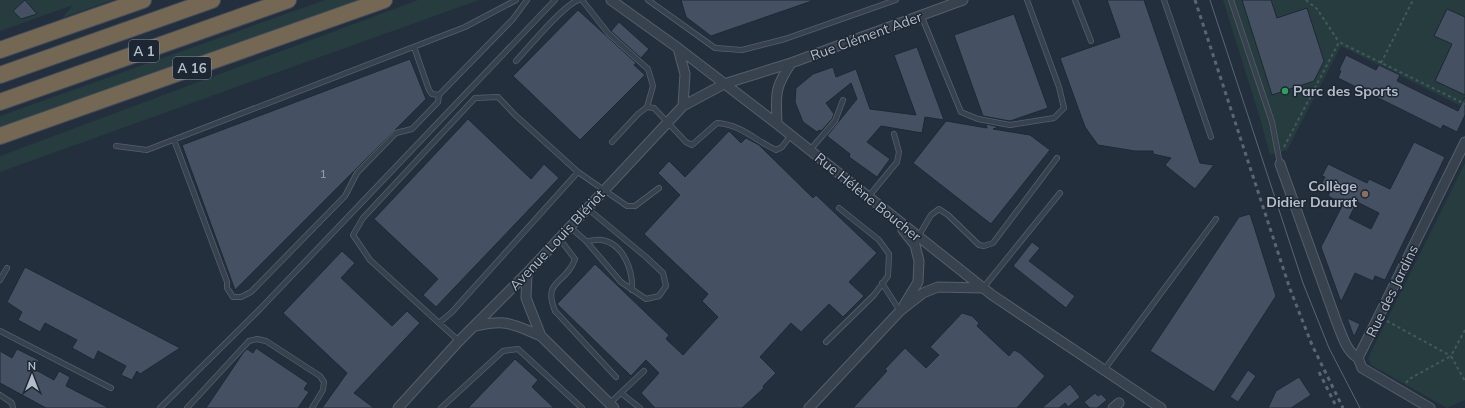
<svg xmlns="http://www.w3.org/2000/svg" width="1465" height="408" font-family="Mulish,sans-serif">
	<rect width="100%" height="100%" fill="#242f3e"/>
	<!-- green -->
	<path fill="#263c3f" d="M 0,0 L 113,0 L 62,18 L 73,5 L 0,31 Z
		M 325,0 L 361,0 L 0,128 L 0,116 Z
		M 418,0 L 479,0 L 0,172 L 0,156 Z
		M 1223,0 L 1465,0 L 1465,108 L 1341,46 L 1287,150 L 1270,155 L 1260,118 Z
		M 1465,163 L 1465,400 L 1447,408 L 1371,365 L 1368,358 Z"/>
	<!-- building -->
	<path fill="#455162" stroke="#1f2835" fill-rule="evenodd" d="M 25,0 L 37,14 L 21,19 L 13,11 Z
		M 681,0 L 811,0 L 812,1 L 711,36 L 686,17 Z
		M 1107,0 L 1144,0 L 1200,163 L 1214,165 L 1195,189 L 1165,165 L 1171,158 L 1153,154 L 1153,151 L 1135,151 L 1098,145 L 1085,127 L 1060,58 L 1120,37 Z
		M 1242,0 L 1271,0 L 1277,18 L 1307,8 L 1324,61 L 1314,81 L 1272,95 Z
		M 1447,9 L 1465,17 L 1465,95 L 1435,81 L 1452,44 L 1434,36 Z
		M 578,10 L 636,63 L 634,65 L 645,75 L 580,140 L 513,76 Z
		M 1014,14 L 1048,108 L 1010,121 L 983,116 L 954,35 Z
		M 619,22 L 649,49 L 641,58 L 611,31 Z
		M 917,47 L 944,120 L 925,117 L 922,133 L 881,126 L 867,142 L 890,159 L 877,177 L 849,157 L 850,154 L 827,136 L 857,99 L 851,83 L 826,103 L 834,114 L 832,119 L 821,131 L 819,130 L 817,132 L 803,122 L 795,102 L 796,88 L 813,74 L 833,67 L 836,77 L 856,69 L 870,109 L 916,115 L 894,55 Z
		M 1346,55 L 1376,70 L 1379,65 L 1400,75 L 1397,81 L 1458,111 L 1465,97 L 1465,115 L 1457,132 L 1443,125 L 1441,129 L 1338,78 L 1341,71 L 1339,70 Z
		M 410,59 L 426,99 L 235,290 L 182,145 Z
		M 468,119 L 531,179 L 544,164 L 559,178 L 436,307 L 423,295 L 438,279 L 374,219 Z
		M 946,121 L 987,128 L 986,124 L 999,127 L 993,129 L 1030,135 L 1050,150 L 991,224 L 913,163 Z
		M 729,131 L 741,143 L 746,138 L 759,145 L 813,198 L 816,195 L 877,253 L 849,282 L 864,296 L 843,317 L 829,304 L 801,332 L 791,323 L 760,357 L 776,373 L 763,386 L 764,388 L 742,408 L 655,408 L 641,393 L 659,373 L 646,360 L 631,376 L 557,304 L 595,264 L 669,335 L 666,339 L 683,355 L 718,317 L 702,301 L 708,294 L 644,234 L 680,195 L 658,173 L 669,161 L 685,177 Z
		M 1414,142 L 1445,157 L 1385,280 L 1375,276 L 1373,281 L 1355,273 L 1341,302 L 1321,247 L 1343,204 L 1328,196 L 1332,188 L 1322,183 L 1325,177 L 1322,176 L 1328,164 L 1367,183 L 1369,179 L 1390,189 ZM 1357,202 L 1379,213 L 1371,229 L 1349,218 Z
		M 1250,214 L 1276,296 L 1214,392 L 1150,351 L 1239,217 Z
		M 1032,242 L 1040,248 L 1029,261 L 1075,296 L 1066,308 L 1013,266 Z
		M 342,251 L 355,263 L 341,278 L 392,326 L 407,311 L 420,323 L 354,393 L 374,408 L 322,408 L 347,373 L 283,313 Z
		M 25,267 L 180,348 L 140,374 L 137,371 L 132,380 L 121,375 L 126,366 L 98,351 L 94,360 L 72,348 L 77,340 L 45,323 L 40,332 L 18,320 L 22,312 L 7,302 Z
		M 962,313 L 972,316 L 979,323 L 977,326 L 1009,356 L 1014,350 L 1020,353 L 1045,376 L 1017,408 L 853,408 L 887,371 L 885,369 L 905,348 L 926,368 L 939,355 L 930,347 Z
		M 1347,318 L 1360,324 L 1354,337 Z
		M 256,348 L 308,383 L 304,389 L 309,392 L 298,408 L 206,408 L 243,353 L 247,349 L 253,353 Z
		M 17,349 L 39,360 L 34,369 L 54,380 L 59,371 L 70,377 L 66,386 L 109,408 L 46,408 L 0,383 L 0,351 L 12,358 Z
		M 515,359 L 538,380 L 532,387 L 554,408 L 468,408 Z
		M 1248,370 L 1256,376 L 1238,402 L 1230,397 Z
		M 1299,377 L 1311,395 L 1291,408 L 1268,408 L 1276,391 Z
		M 1070,384 L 1080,397 L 1068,407 L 1065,403 L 1059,408 L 1042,408 Z
		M 1095,393 L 1098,396 L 1101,394 L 1107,400 L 1097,408 L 1090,408 L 1084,402 Z"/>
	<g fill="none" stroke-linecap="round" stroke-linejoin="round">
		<defs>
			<path id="lane" d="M 582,0 L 608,33 L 648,69 L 653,86 L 647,107
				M 648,0 L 715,48 L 742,50 L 785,39 L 896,0
				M 1075,0 L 1091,41
				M 1164,0 L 1211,137
				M 1231,0 L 1272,122 L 1280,164
				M 921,15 L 961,112 L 978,119 L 1010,125 L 1054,118 L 1064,108 L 1059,87 L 1027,0
				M 414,47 L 429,90 L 432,94 L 439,95 L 513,19 L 527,0
				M 516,61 C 528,48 565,3 579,0
				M 174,140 L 227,282 L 227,288 L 233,297 L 241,297 L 251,292 L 345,196 L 357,173 L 396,133 L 412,129 L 438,102 L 439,95
				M 612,142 L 638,114 L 647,107 L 654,108 L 686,142 L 692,145 L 717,123 C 740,124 756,141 776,150 L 782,147 L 791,135
				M 116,146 L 147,150 L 465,27 L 516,0
				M 810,150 L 835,121 L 843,100
				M 869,196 L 897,162 L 899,152 L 894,134
				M 570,227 L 586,241 L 621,282 L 646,299 L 659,296 L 666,286 L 663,273 L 646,257 L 587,208
				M 918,237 L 931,215 L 939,209 L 948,215 L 979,245 L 984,246 L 993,243 L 1057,158
				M 559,238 L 575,259 C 566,285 542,279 555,311 L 616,377
				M 586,241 C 591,241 597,239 602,240 C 624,244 633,271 632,290
				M 0,280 L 7,268
				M 882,283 L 900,311
				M 983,288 L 1060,193
				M 439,323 L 370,260 L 353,235 L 363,218 L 475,98 L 498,97 L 515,115 L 578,172
				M 0,331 L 111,388
				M 459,341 L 439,323 L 452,312 L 578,172 L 627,206 L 635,206 L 659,188
				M 826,342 L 874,295 L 888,276 L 889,254 L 879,240 L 839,208
				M 1104,370 L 1216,219
				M 621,393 L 640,408
				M 0,395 L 12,403 L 13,408
				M 609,404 L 644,371
				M 160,408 L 260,309 L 555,0
				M 187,408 L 249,341 L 257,339 L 266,341 L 320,376 L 324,382 L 323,390 L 312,408
				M 441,408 L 503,351 L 518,349 L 582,408"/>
			<path id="street" d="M 611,0 L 678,48 L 777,124 L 992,295 L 1161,408
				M 678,48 L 685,74 L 683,106
				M 777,124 C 776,94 774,89 791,63
				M 1280,164 L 1337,323 C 1342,335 1346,351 1358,358
				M 903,230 L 915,245 L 919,261 L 918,282 L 904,305
				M 527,273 L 526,298 L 541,336 L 614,408
				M 476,326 C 507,319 512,324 541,336
				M 398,408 L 459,341 L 527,273 L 683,106 L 724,84 L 791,63 L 963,0
				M 809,408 L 900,311 L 923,293 L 938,287 L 983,288
				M 1113,408 L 1119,403
				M 1430,408 L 1362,368 L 1358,358 L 1465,142"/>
			<path id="highway" d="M 0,50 L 143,0
				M 0,75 L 212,0
				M 0,102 L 288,0
				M 0,136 L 384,0"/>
		</defs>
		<!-- lane casing -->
		<use href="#lane" stroke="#565f6c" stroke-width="6"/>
		<!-- street casing -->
		<use href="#street" stroke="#565f6c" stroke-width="11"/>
		<!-- highway casing -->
		<use href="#highway" stroke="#434c59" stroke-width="18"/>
		<!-- path -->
		<path stroke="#44595c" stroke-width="2" stroke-dasharray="3 3" stroke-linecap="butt" d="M 1306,0 L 1317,9 L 1339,42
			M 1381,63 L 1413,0
			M 1284,147 L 1339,42 L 1465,104
			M 1387,321 L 1451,356
			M 1465,330 L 1451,356 L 1465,381
			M 1406,383 L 1409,379 L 1451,356"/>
		<!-- lane -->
		<use href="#lane" stroke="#38414e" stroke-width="4.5"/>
		<!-- street -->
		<use href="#street" stroke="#38414e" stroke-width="9"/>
		<!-- highway -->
		<use href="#highway" stroke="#746855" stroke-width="16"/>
		<!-- tram -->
		<path stroke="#5a6575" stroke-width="1" d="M 1210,0 L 1303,283 L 1329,348 L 1360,408"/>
		<!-- rail -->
		<path stroke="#5a6575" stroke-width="3" stroke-dasharray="4 4" stroke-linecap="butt" d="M 1195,0 L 1290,289 L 1312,345 L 1343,408
			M 1319,372 L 1335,404"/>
	</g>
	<!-- markers -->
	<circle fill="#2e9e5b" stroke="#1d2633" stroke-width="1.5" cx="1285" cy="91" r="4"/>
	<circle fill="#8d6e63" stroke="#1d2633" stroke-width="1.5" cx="1365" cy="194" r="4"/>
	<g text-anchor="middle" stroke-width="3" stroke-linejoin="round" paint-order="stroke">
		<!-- number labels -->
		<g font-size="12" fill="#98a1af">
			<text x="323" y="178">1</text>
		</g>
		<!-- shield labels -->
		<g fill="#1d2633" stroke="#878f9c" stroke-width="1">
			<rect x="129" y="40" width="30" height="22" rx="3"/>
			<rect x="173" y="57" width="38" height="22" rx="3"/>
		</g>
		<g font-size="13" font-weight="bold" fill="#b4bcc9">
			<text x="144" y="56">A 1</text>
			<text x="192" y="73">A 16</text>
		</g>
		<!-- street labels -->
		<g font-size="14" fill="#b4bcc9" stroke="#1d2633">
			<text transform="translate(866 36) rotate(-20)" y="5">Rue Clément Ader</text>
			<text transform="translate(868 197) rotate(39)" y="5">Rue Hélène Boucher</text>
			<text transform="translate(557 240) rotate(-47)" y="5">Avenue Louis Blériot</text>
			<text transform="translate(1392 291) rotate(-64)" y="5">Rue des Jardins</text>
		</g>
		<!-- poi labels -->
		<g font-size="14" font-weight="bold" fill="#b4bcc9" stroke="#1d2633" text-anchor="start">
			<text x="1293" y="96">Parc des Sports</text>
			<text x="1357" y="191" text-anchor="end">Collège<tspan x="1357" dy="16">Didier Daurat</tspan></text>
		</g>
	</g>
	<!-- north arrow -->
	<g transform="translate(32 376)" stroke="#1d2633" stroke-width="3" paint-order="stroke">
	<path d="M0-3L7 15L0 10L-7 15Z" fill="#b4bcc9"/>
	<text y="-6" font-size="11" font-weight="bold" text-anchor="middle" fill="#b4bcc9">N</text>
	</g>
</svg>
